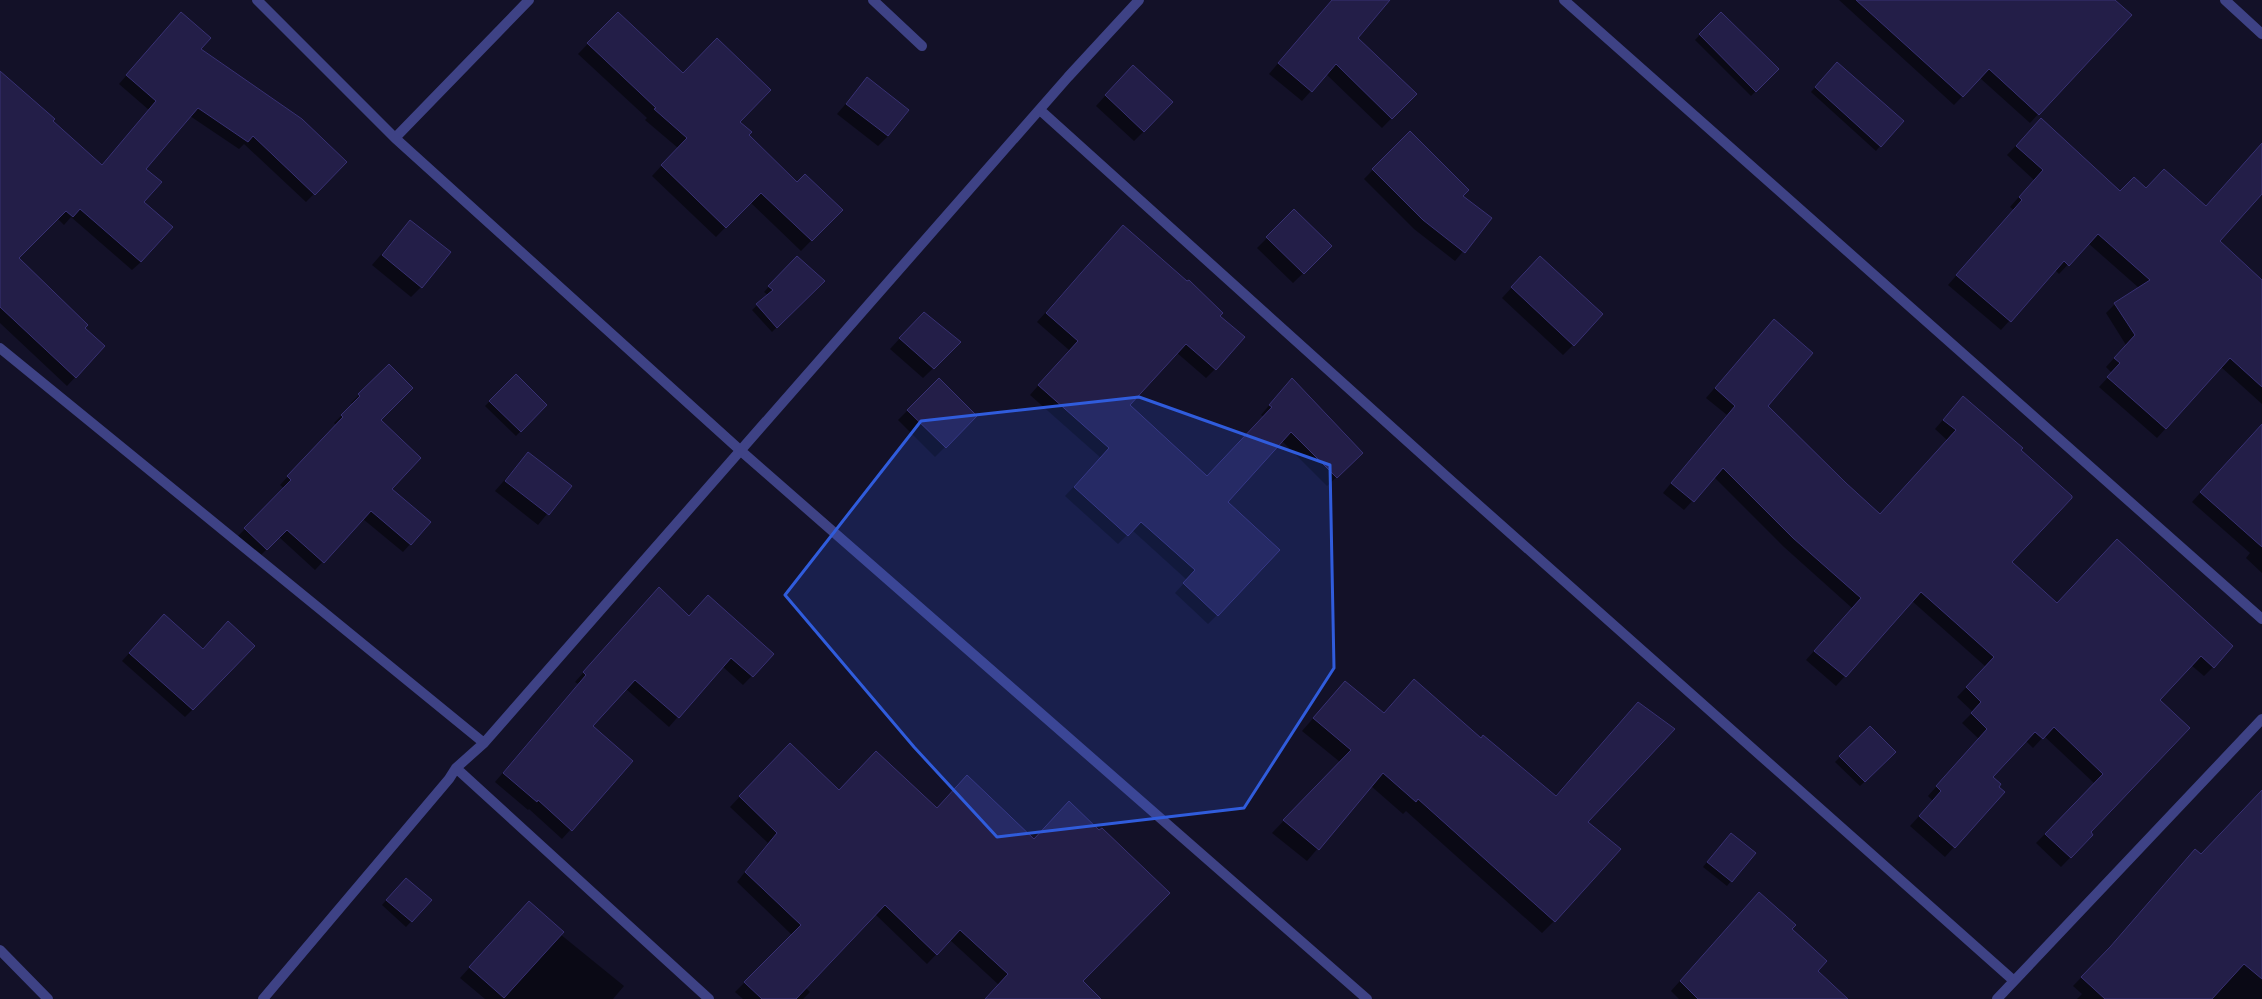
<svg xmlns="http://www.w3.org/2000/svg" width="2262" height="999" font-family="'PT Sans',sans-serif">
	<rect width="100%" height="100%" fill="#131128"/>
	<!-- shadow -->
	<path fill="#0007" d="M 1332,0 L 1380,0 L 1357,38 L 1415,94 L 1382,128 L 1326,74 L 1302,101 L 1269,74 Z
		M 1839,0 L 2113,0 L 2130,15 L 2030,123 L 1980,78 L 1954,105 Z
		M 618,13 L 683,75 L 739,122 L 748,135 L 797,183 L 841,210 L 801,251 L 750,202 L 716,237 L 652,176 L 678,148 L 645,120 L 647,118 L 578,54 Z
		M 1721,13 L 1778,69 L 1751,96 L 1695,40 Z
		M 173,22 L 199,49 L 345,162 L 306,202 L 244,144 L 239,149 L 190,116 L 145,169 L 141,262 L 132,270 L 71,217 L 64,225 L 57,218 L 18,258 L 84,328 L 104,346 L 67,386 L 0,323 L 0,72 L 101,166 L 149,110 L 119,84 Z
		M 1832,68 L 1880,146 L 1876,151 L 1811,92 Z
		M 1123,76 L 1144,131 L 1134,141 L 1096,106 Z
		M 868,78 L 888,136 L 878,146 L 837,114 Z
		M 2032,129 L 2120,192 L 2146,189 L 2205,207 L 2262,144 L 2262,192 L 2218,242 L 2262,281 L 2262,404 L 2221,367 L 2157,438 L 2099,387 L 2112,373 L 2106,367 L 2126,345 L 2106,313 L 2115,304 L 2139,288 L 2088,243 L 2059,274 L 2055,270 L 2001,330 L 1948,285 L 2014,210 L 2010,207 L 2034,180 L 2007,155 Z
		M 1410,132 L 1461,196 L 1490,219 L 1455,261 L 1414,229 L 1364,179 Z
		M 1294,211 L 1331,246 L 1293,283 L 1257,248 Z
		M 410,221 L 421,287 L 411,297 L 372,265 Z
		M 1123,226 L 1219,316 L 1215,369 L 1206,378 L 1176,352 L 1128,405 L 1207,477 L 1264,417 L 1261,415 L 1283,389 L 1353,462 L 1327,486 L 1282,441 L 1227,502 L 1217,615 L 1208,624 L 1175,593 L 1187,580 L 1132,530 L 1118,544 L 1065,496 L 1101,458 L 1030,395 L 1069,350 L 1037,322 Z
		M 797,257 L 823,281 L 772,332 L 752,310 L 768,295 L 764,292 Z
		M 1531,267 L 1573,345 L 1563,355 L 1502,298 Z
		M 914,323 L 959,343 L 923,378 L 890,349 Z
		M 1765,330 L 1766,406 L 1845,484 L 1880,515 L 1947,440 L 1935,429 L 1954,407 L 2020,450 L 2011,562 L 2057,604 L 2108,550 L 2213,667 L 2204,676 L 2191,665 L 2159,700 L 2089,833 L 2092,835 L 2061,867 L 2036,843 L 2095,784 L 2044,736 L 2033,748 L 2026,741 L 1991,777 L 1997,787 L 2003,792 L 1945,857 L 1910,826 L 1933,801 L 1928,796 L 1979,739 L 1962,723 L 1973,712 L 1957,697 L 1986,667 L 1912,601 L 1836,686 L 1806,660 L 1852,608 L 1784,547 L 1714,477 L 1684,510 L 1663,493 L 1727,415 L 1706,398 Z
		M 389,365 L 379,420 L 391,489 L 430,522 L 403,552 L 363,519 L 315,570 L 279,537 L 259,557 L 238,536 L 285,489 L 280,485 L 336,425 L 334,423 L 353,404 L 351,403 Z
		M 516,375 L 546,405 L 516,436 L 485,406 Z
		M 939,379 L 976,416 L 935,457 L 898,420 Z
		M 2262,424 L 2262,573 L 2246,558 L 2250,553 L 2192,502 Z
		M 528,453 L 570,486 L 538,525 L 495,491 Z
		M 659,588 L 688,617 L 773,654 L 743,685 L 722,666 L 669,727 L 626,689 L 591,726 L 632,761 L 562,839 L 529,809 L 528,810 L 495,782 L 578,684 L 575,682 Z
		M 164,615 L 193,709 L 185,717 L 122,661 Z
		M 1345,682 L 1383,714 L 1481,739 L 1555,796 L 1638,703 L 1586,822 L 1554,921 L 1542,933 L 1406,811 L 1403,814 L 1371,786 L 1307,861 L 1272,833 L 1340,762 L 1302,731 Z
		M 1870,727 L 1895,752 L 1860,786 L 1835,762 Z
		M 780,754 L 839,791 L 1082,981 L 1099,999 L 986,999 L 999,985 L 950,940 L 927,964 L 875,914 L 805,987 L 810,992 L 803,999 L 743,999 L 735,992 L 792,935 L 737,882 L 768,843 L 730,807 Z
		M 2262,798 L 2262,999 L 2077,999 L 2082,994 L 2073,986 L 2101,957 L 2186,859 L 2195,850 L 2200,855 Z
		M 1726,839 L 1731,881 L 1727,886 L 1703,867 Z
		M 401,884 L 430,901 L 406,927 L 382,905 Z
		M 1750,903 L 1790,929 L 1817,972 L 1846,999 L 1679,999 L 1671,991 Z
		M 520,912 L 560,934 L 624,986 L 613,999 L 485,999 L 460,978 Z"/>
	<!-- building -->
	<path fill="#231e48" stroke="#383173" d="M 1332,0 L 1390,0 L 1358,38 L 1417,94 L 1392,119 L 1336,64 L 1312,92 L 1278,63 Z
		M 1856,0 L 2115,0 L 2132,15 L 2039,115 L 1989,69 L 1963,97 Z
		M 181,12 L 211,38 L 201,49 L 302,119 L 347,162 L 315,195 L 253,136 L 248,142 L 198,108 L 146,169 L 162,182 L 144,202 L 173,227 L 141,262 L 80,209 L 73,217 L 66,211 L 19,258 L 88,325 L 85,328 L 105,346 L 76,378 L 0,307 L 0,71 L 55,119 L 53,121 L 102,165 L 156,101 L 126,75 Z
		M 618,12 L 683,73 L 717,38 L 771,90 L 740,122 L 752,132 L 749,135 L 797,182 L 805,174 L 843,210 L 812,241 L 761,193 L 726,228 L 661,165 L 687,138 L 654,109 L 656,108 L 587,43 Z
		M 1721,12 L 1779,69 L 1756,92 L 1699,34 Z
		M 1837,62 L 1904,121 L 1881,147 L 1815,87 Z
		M 1133,65 L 1173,102 L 1144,132 L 1105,95 Z
		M 867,77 L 909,110 L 888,136 L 846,104 Z
		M 2041,118 L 2120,191 L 2134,177 L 2146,188 L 2164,169 L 2206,206 L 2262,143 L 2262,194 L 2220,241 L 2262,280 L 2262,387 L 2230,358 L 2166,429 L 2107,377 L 2120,363 L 2114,358 L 2135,335 L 2114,303 L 2150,280 L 2098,234 L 2069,266 L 2064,261 L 2011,322 L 1956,275 L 2022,200 L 2019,197 L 2043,170 L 2016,146 Z
		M 1410,131 L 1469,190 L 1463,196 L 1492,218 L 1465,253 L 1423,220 L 1372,169 Z
		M 1294,209 L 1332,246 L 1304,274 L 1266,237 Z
		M 410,220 L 451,252 L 422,288 L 382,255 Z
		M 1123,225 L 1187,281 L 1189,280 L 1223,313 L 1220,316 L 1245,337 L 1216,370 L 1186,344 L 1130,405 L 1207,476 L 1272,407 L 1269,405 L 1292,378 L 1363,453 L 1337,478 L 1291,432 L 1228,502 L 1280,550 L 1218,616 L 1183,583 L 1195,570 L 1141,522 L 1128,536 L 1074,487 L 1109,448 L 1038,385 L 1078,341 L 1046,313 Z
		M 797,256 L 825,281 L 777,328 L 756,304 L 773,290 L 768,286 Z
		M 1540,256 L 1603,314 L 1574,346 L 1511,287 Z
		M 924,312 L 961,342 L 934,369 L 899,338 Z
		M 1774,319 L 1813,353 L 1768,406 L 1846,483 L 1880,514 L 1956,430 L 1943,420 L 1963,396 L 2023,448 L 2021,450 L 2072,496 L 2072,498 L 2012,562 L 2057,603 L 2117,539 L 2233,646 L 2214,668 L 2201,656 L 2160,700 L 2190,728 L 2091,832 L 2093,835 L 2071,858 L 2045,834 L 2103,774 L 2054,727 L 2043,739 L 2035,732 L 1993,777 L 2001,784 L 1999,787 L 2005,792 L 1955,848 L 1919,816 L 1941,791 L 1936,786 L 1987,729 L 1971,713 L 1981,702 L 1966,687 L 1994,657 L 1921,592 L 1846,677 L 1814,651 L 1861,598 L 1793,538 L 1723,468 L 1694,502 L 1671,483 L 1735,406 L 1715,388 Z
		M 389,364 L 413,388 L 381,420 L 421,458 L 392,489 L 431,522 L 411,545 L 371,511 L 324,563 L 287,530 L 267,550 L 244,528 L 291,480 L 287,476 L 343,417 L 341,415 L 360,396 L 358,394 Z
		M 516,374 L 547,405 L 521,432 L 489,401 Z
		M 939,378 L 977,416 L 946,448 L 907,410 Z
		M 2262,424 L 2262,547 L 2200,492 Z
		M 528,452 L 572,486 L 549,515 L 505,481 Z
		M 659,587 L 689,616 L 708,595 L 774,654 L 753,677 L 731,658 L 679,718 L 635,680 L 593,726 L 633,761 L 572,831 L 538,800 L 537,802 L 503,773 L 586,675 L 583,672 Z
		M 164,614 L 203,649 L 228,621 L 255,646 L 193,710 L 129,653 Z
		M 1414,679 L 1481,738 L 1483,735 L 1556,796 L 1638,702 L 1675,729 L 1588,822 L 1621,849 L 1555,922 L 1418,799 L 1416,802 L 1383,773 L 1319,850 L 1283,820 L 1351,750 L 1313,718 L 1345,681 L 1384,713 Z
		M 1870,726 L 1896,752 L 1865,782 L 1839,756 Z
		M 790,743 L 839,790 L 876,751 L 937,808 L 967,775 L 1034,839 L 1069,801 L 1099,830 L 1102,828 L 1170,893 L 1083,981 L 1101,999 L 985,999 L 1008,974 L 960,930 L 937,955 L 885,905 L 796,999 L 762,999 L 744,982 L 801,925 L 745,872 L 777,833 L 739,796 Z
		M 2262,790 L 2262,979 L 2244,964 L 2212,999 L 2105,999 L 2081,977 L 2110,947 L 2195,849 L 2201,854 Z
		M 1731,833 L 1756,853 L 1732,882 L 1707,862 Z
		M 406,878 L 432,900 L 412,922 L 386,900 Z
		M 1759,892 L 1796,925 L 1792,929 L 1827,961 L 1818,971 L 1848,999 L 1698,999 L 1680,981 Z
		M 529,901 L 564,932 L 504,998 L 469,967 Z"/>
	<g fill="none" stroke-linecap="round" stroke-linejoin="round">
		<!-- minor -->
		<path stroke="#3e4285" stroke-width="10" d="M 257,0 L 395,138 L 741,451 L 1367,999
			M 873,0 L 922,46
			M 1564,0 L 2262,619
			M 2225,0 L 2262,34
			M 1040,110 L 1447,477 L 2013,980
			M 395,138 L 529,0
			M 0,348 L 484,743
			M 456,768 L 709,999
			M 0,950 L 48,999
			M 263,999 L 449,779 L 456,768 L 484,743 L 1068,77 L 1139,0
			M 1997,999 L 2262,719"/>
	</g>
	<!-- marked area -->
	<path fill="#305cdc" fill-opacity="0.2" stroke="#305cdc" stroke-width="3" stroke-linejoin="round" d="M 1139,397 L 1330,465 L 1334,668 L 1244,808 L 997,837 L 914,747 L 785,595 L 921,421 Z"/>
</svg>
